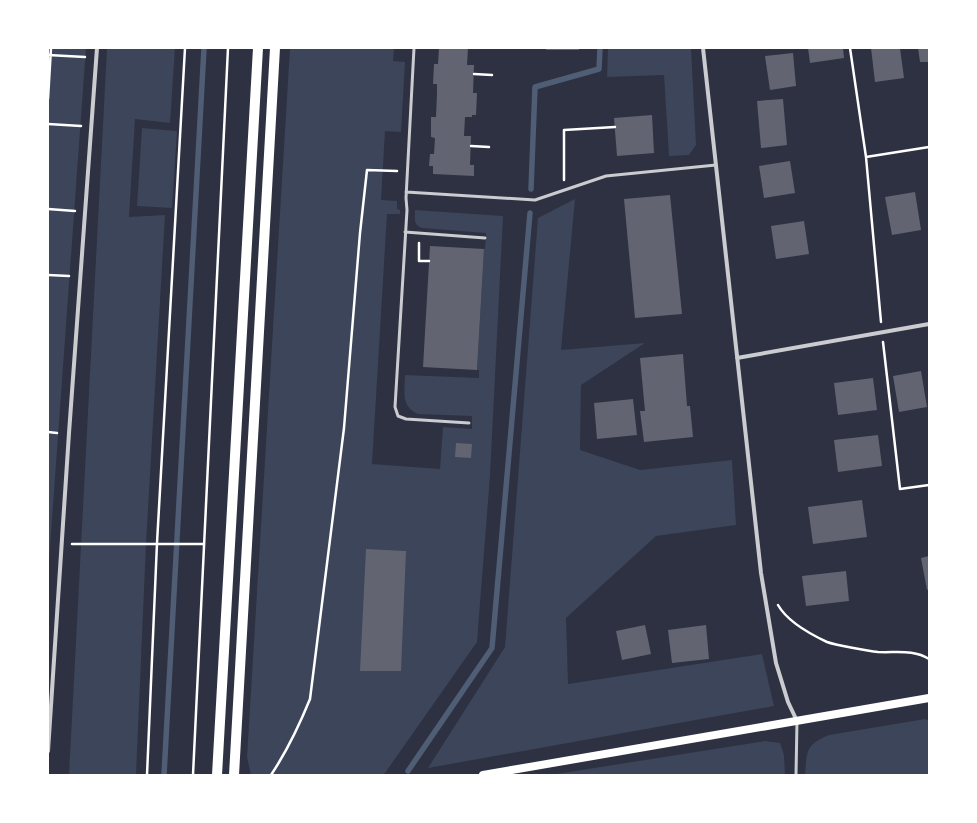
<svg xmlns="http://www.w3.org/2000/svg" width="977" height="823" font-family="Rubik,sans-serif">
	<rect width="100%" height="100%" fill="#2d3142"/>
	<!-- green -->
	<path fill="#3c4559" d="M 48,48 L 86,48 L 48,575 Z
		M 107,48 L 175,48 L 170,123 L 135,119 L 129,217 L 165,215 L 146,544 L 136,775 L 69,775 Z
		M 290,48 L 394,48 L 393,61 L 405,62 L 401,132 L 385,131 L 381,200 L 397,201 L 397,209 L 400,210 L 400,214 L 387,214 L 372,464 L 440,469 L 443,427 L 472,429 L 472,416 L 418,414 C 400,406 405,391 405,375 L 479,378 L 479,370 L 477,370 L 484,249 L 485,249 L 486,233 L 422,228 C 413,225 415,218 415,210 L 503,216 L 490,476 L 477,642 L 385,773 L 381,775 L 251,775 L 247,757 Z
		M 608,48 L 691,48 L 696,145 L 689,155 L 669,156 L 664,75 L 607,77 Z
		M 142,128 L 177,131 L 172,208 L 137,206 Z
		M 575,199 L 561,350 L 645,343 L 581,385 L 580,450 L 640,470 L 732,460 L 736,525 L 656,536 L 566,618 L 568,684 L 762,654 L 774,706 L 428,768 L 505,647 L 538,218 Z
		M 925,719 L 929,721 L 929,775 L 805,775 C 807,751 805,745 829,735 Z
		M 765,741 L 780,743 L 784,755 L 785,775 L 550,775 Z"/>
	<g fill="none" stroke-linecap="round" stroke-linejoin="round">
		<!-- stream -->
		<path stroke="#4f5d75" stroke-width="5.5" d="M 531,189 L 535,87 L 599,69 L 600,48
			M 408,771 L 492,648 L 530,213
			M 164,775 L 204,48"/>
	</g>
	<!-- building -->
	<path fill="#626471" d="M 439,48 L 468,48 L 467,65 L 474,65 L 473,93 L 477,93 L 476,115 L 472,115 L 472,117 L 465,117 L 464,136 L 471,136 L 470,165 L 474,165 L 474,176 L 433,174 L 433,166 L 429,166 L 430,154 L 434,154 L 435,138 L 431,137 L 431,117 L 436,117 L 437,93 L 437,84 L 433,84 L 434,64 L 438,64 Z
		M 546,48 L 579,48 L 579,50 L 546,50 Z
		M 808,48 L 843,48 L 844,58 L 810,63 Z
		M 871,48 L 900,48 L 904,78 L 875,82 Z
		M 918,48 L 929,48 L 929,62 L 920,62 Z
		M 793,53 L 796,86 L 770,90 L 765,56 Z
		M 783,99 L 787,145 L 761,148 L 757,101 Z
		M 652,115 L 654,153 L 617,156 L 614,118 Z
		M 790,161 L 795,193 L 764,198 L 759,166 Z
		M 915,192 L 921,230 L 892,235 L 885,197 Z
		M 670,195 L 682,314 L 635,318 L 624,199 Z
		M 804,221 L 809,254 L 776,259 L 771,226 Z
		M 430,246 L 484,249 L 477,370 L 423,367 Z
		M 683,354 L 687,406 L 690,406 L 693,437 L 644,442 L 640,411 L 645,411 L 640,358 Z
		M 921,371 L 927,407 L 899,412 L 893,376 Z
		M 873,378 L 877,410 L 838,415 L 834,383 Z
		M 633,399 L 637,435 L 597,439 L 594,403 Z
		M 878,435 L 882,466 L 838,472 L 834,440 Z
		M 456,443 L 472,444 L 471,458 L 455,457 Z
		M 862,500 L 867,537 L 813,544 L 808,507 Z
		M 366,549 L 406,551 L 401,671 L 360,671 Z
		M 929,556 L 929,589 L 927,590 L 921,558 Z
		M 846,571 L 849,601 L 806,606 L 802,576 Z
		M 645,625 L 651,654 L 622,660 L 616,631 Z
		M 706,625 L 709,659 L 672,663 L 668,630 Z"/>
	<g fill="none" stroke-linecap="round" stroke-linejoin="round">
		<!-- path -->
		<path stroke="#fff" stroke-width="2.5" d="M 850,48 L 866,157 L 881,322
			M 48,55 L 85,57
			M 474,74 L 492,75
			M 48,99 L 51,48
			M 48,124 L 81,126
			M 471,146 L 489,147
			M 866,157 L 929,147
			M 564,180 L 564,130 L 615,127
			M 48,209 L 75,211
			M 419,243 L 419,261 L 429,261
			M 48,275 L 69,276
			M 883,342 L 900,489 L 929,485
			M 48,432 L 57,433
			M 72,544 L 204,544
			M 778,605 C 787,621 810,634 827,642 C 835,645 869,651 878,652 C 895,653 914,649 929,659
			M 147,775 L 157,543 L 185,48
			M 193,775 L 228,48
			M 271,775 C 287,751 299,726 310,699 L 344,428 L 360,233 L 367,170 L 397,171"/>
		<!-- service -->
		<path stroke="#caccd0" stroke-width="3" d="M 414,48 L 406,198 L 407,210 L 395,407 L 398,416 L 406,419 L 469,423
			M 406,192 L 535,200 L 606,176 L 716,165
			M 405,232 L 485,238
			M 796,775 L 797,721"/>
		<!-- minor -->
		<path stroke="#caccd0" stroke-width="4" d="M 703,48 L 761,573 L 776,663 L 788,702 L 797,721
			M 737,358 L 929,324
			M 48,751 L 69,433 L 97,48"/>
		<!-- secondary -->
		<path stroke="#fff" stroke-width="8" d="M 483,775 L 929,698"/>
		<!-- primary -->
		<path stroke="#fff" stroke-width="10" d="M 217,775 L 258,48
			M 234,775 L 275,48"/>
	</g>
	<!-- border -->
	<rect width="977" height="823" fill="none" stroke="#ffffff" stroke-width="98"/>
</svg>
